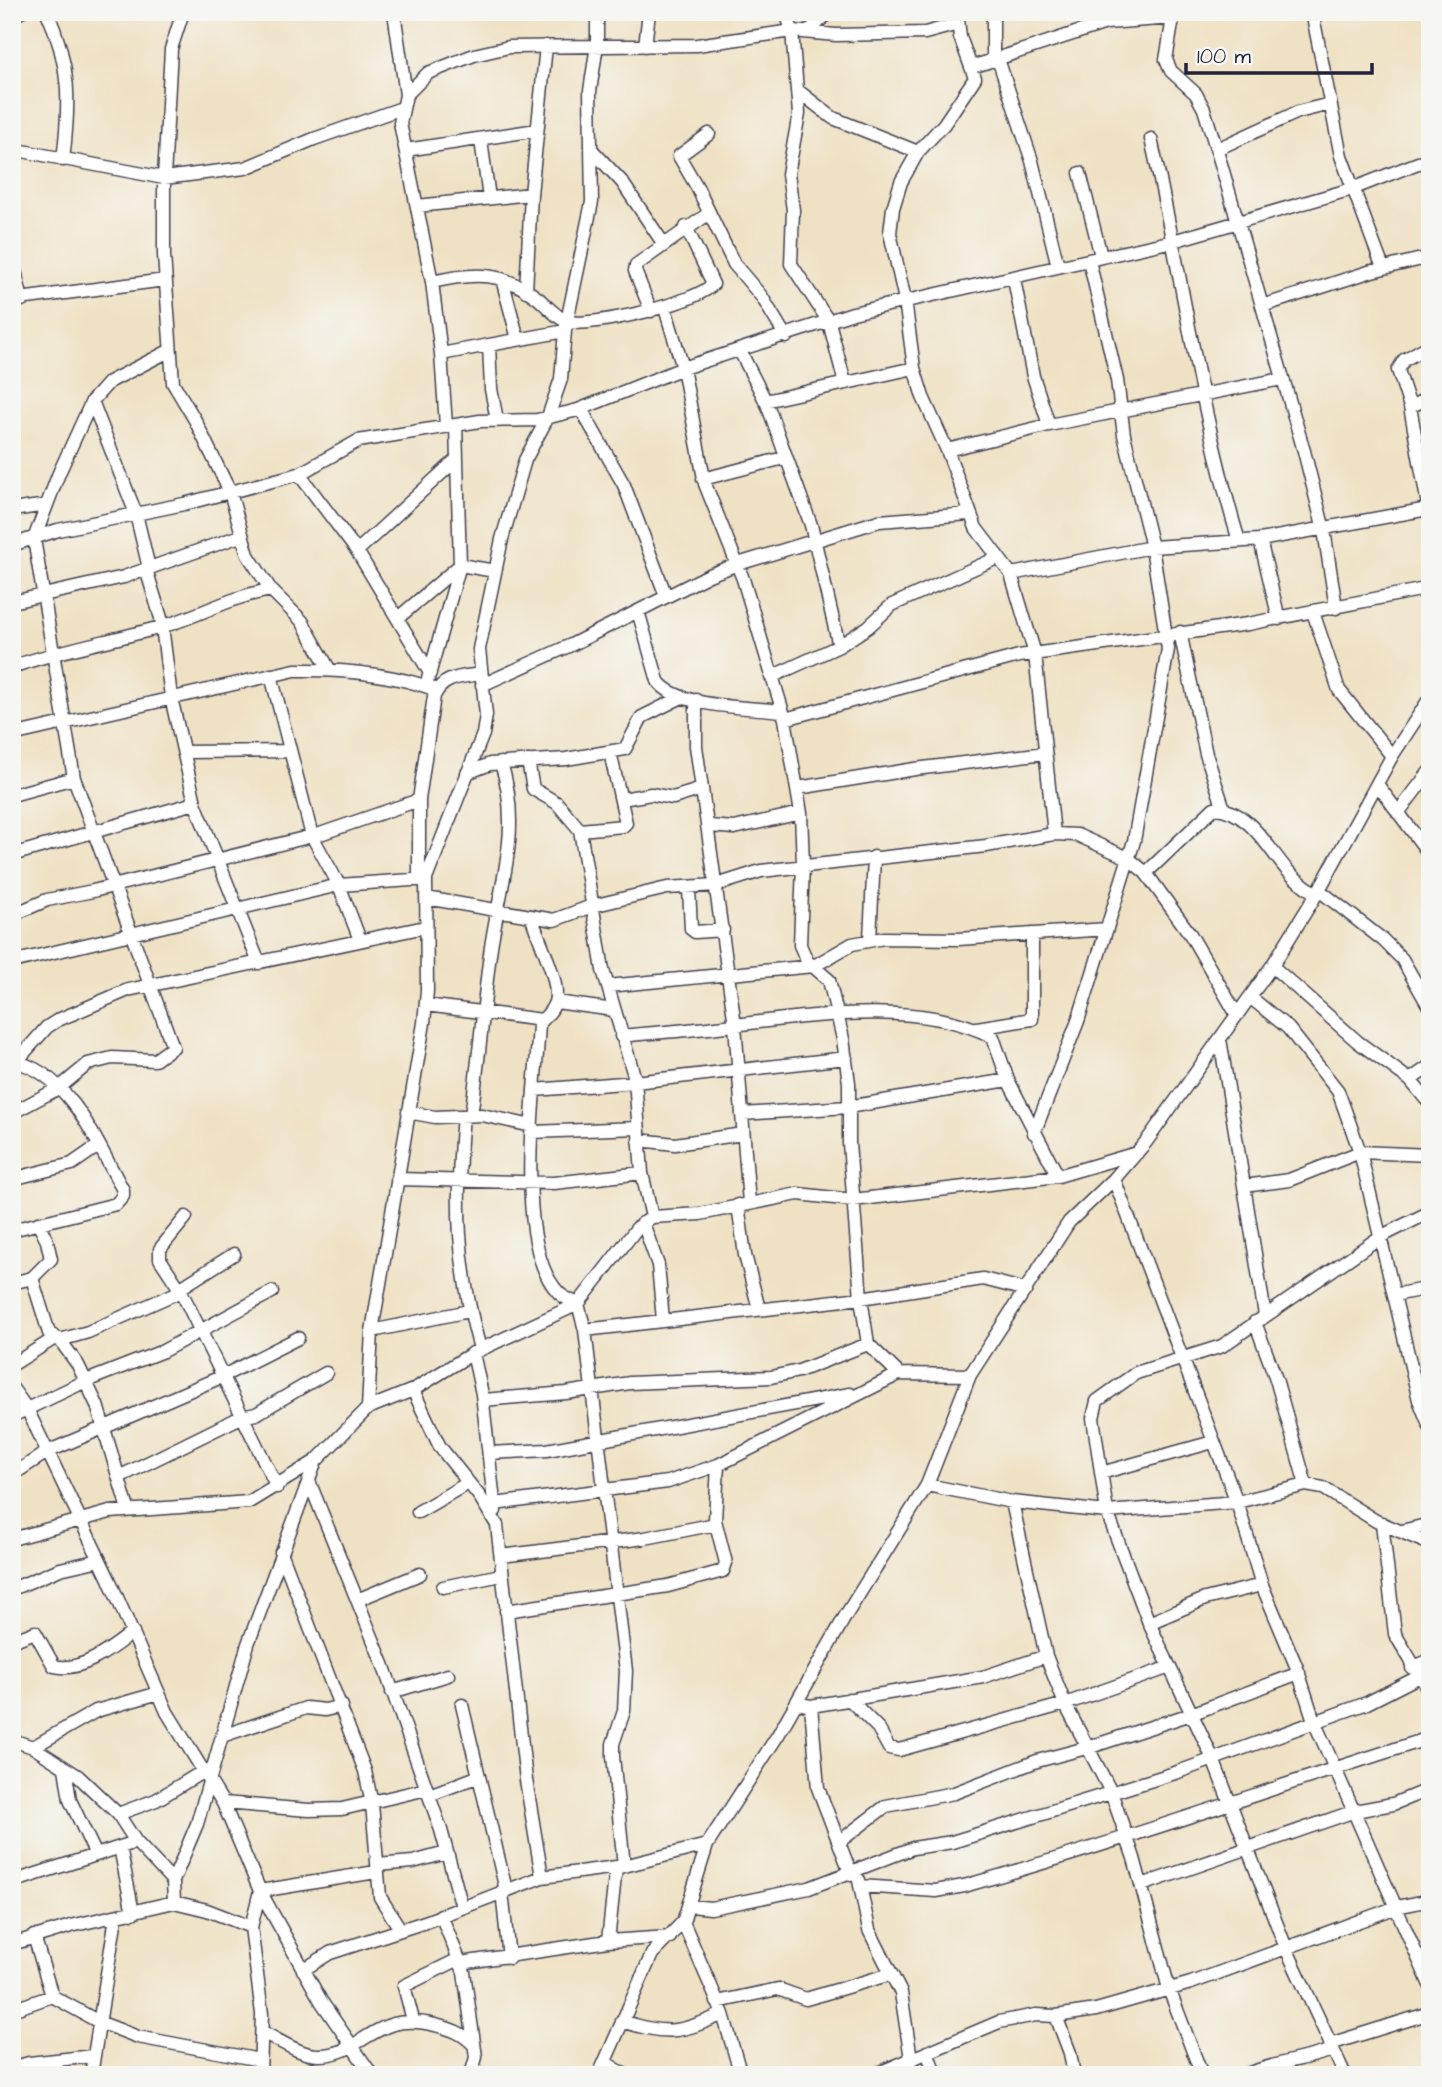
<svg xmlns="http://www.w3.org/2000/svg" width="1442" height="2087" font-family="'Architects Daughter',sans-serif">
	<rect width="100%" height="100%" fill="#f6f6f2"/>
	<filter id="ink" filterUnits="userSpaceOnUse"><feTurbulence type="fractalNoise" baseFrequency=".0143" numOctaves="2"/><feDisplacementMap in="SourceGraphic" scale="14" xChannelSelector="R" yChannelSelector="G"/><feConvolveMatrix kernelMatrix="1 2 1 2 8 2 1 2 1" color-interpolation-filters="sRGB"/></filter>
	<filter id="wash" filterUnits="userSpaceOnUse"><feTurbulence type="fractalNoise" baseFrequency=".00686" numOctaves="4" result="noise"/><feDisplacementMap in="SourceGraphic" scale="28" xChannelSelector="R" yChannelSelector="G"/><feGaussianBlur stdDeviation="1.57" result="paint"/><feColorMatrix in="noise" values="0 0 0 0 0 0 0 0 0 0 0 0 0 0 0 0 0 1.4 0 .05"/><feComposite in="paint" operator="in"/></filter>
	<g filter="url(#wash)">
		<rect width="100%" height="100%" fill="#efe1c3"/>
	</g>
	<g filter="url(#ink)">
		<g fill="none" stroke-linecap="round" stroke-linejoin="round">
			<defs>
				<path id="minor" d="M 47,12 C 71,65 70,103 63,160
					M 183,12 L 171,49 L 164,178 L 164,255 L 173,383 L 195,420 L 230,492 L 248,555 L 271,590 L 302,621 L 329,669
					M 394,12 L 406,95 L 400,123 L 432,282 L 441,354 L 446,426
					M 786,12 L 792,31 L 799,114 L 788,174 L 793,210 L 791,264 L 829,322 L 845,383
					M 957,12 L 960,37 L 975,78 L 944,124 L 918,152 L 901,182 L 893,208 L 890,233 L 905,300 L 914,368 L 923,397 L 947,450 L 976,528 L 1011,574 L 1035,654 L 1054,834
					M 1174,12 L 1166,60 L 1171,71 L 1196,94 L 1204,109 L 1221,164 L 1304,451 L 1324,530 L 1336,608
					M 1312,12 L 1341,156 L 1383,268
					M 12,17 L 21,12
					M 809,31 L 829,12
					M 645,46 L 649,12
					M 998,59 L 1032,161 L 1058,266
					M 993,60 L 993,12
					M 972,67 L 1106,23 L 1173,18
					M 797,90 L 833,118 L 918,152
					M 406,95 L 428,73 L 474,55 L 509,47 L 697,45 L 792,31 L 836,35 L 925,33 L 958,24
					M 709,134 L 679,156 L 697,187 L 734,264 L 762,297 L 786,337
					M 1151,139 C 1182,273 1199,409 1239,541
					M 481,140 L 489,198
					M 12,149 L 164,178 L 245,168 L 314,139 L 402,108
					M 1217,149 L 1298,112 L 1330,104
					M 406,150 L 537,130
					M 592,150 L 622,182 L 663,243
					M 1080,173 L 1101,256
					M 417,206 L 531,194
					M 12,258 L 22,300
					M 502,279 L 518,339
					M 1014,279 L 1033,376 L 1049,425
					M 432,282 C 474,272 503,271 539,299 C 547,306 559,320 569,322 C 592,327 697,303 713,284 L 686,227
					M 526,291 L 531,194 L 546,46
					M 12,300 L 165,280
					M 1262,306 L 1372,271 L 1430,257
					M 665,308 L 683,368 L 705,484 L 743,579 L 785,719 L 801,813 L 803,864 L 800,945 L 807,961 L 829,980 L 843,1039 L 849,1083 L 849,1143 L 861,1298 L 868,1344 L 899,1374 L 970,1375
					M 651,311 L 635,271 L 636,265 L 708,214
					M 489,345 L 491,389 L 497,420
					M 1430,345 L 1404,360 L 1398,370 L 1410,407 L 1430,516
					M 740,351 L 767,404 L 811,525 L 839,646
					M 441,354 L 565,331
					M 92,401 L 136,514 L 149,568
					M 765,401 L 914,368
					M 1410,407 L 1430,397
					M 581,409 L 624,485 L 666,596
					M 947,450 L 1049,425 L 1282,379
					M 299,474 L 357,551 L 430,673
					M 703,479 L 784,458
					M 12,510 L 47,505
					M 1260,540 L 1279,619
					M 12,545 L 58,530 L 184,504 L 299,474 L 358,441 L 480,421 L 537,420 L 578,410 L 683,368 L 853,313 L 1173,241 L 1352,189 L 1418,163 L 1430,162
					M 357,551 L 457,459
					M 146,569 L 161,618 L 171,697 L 195,803 L 259,963
					M 1011,574 L 1152,547 L 1260,540 L 1428,509
					M 12,602 L 124,577 L 240,536
					M 638,611 L 658,681 C 676,708 751,707 782,711
					M 1313,612 L 1339,690 L 1392,756
					M 398,618 L 460,565 L 495,571
					M 1180,632 L 1206,754 L 1224,809
					M 12,667 C 62,649 113,641 164,626 C 201,615 232,596 271,590
					M 271,675 L 312,836 L 339,885 L 360,940
					M 771,677 L 839,646 L 868,627 L 892,605 L 997,558
					M 482,685 L 571,645 L 709,575 L 738,564 L 879,521 L 969,514
					M 426,686 L 460,565 L 456,425
					M 696,700 L 696,746 L 735,1025 L 749,1203
					M 785,719 L 1019,656 L 1248,624 L 1430,588
					M 12,735 L 295,670 C 344,669 391,673 437,690
					M 184,752 L 290,751
					M 528,761 L 533,789 L 557,803 L 580,830 L 603,970 L 635,1079 L 642,1173 L 652,1217
					M 467,773 L 490,764 L 566,759 L 625,749 L 642,717 L 680,698
					M 1377,784 L 1430,855
					M 798,788 L 915,769 L 1045,753
					M 12,795 L 74,778
					M 622,799 L 651,794 L 673,798 L 702,789
					M 1398,813 L 1430,771
					M 709,826 L 734,828 L 801,813
					M 580,830 L 623,826 L 626,823 L 610,752
					M 12,855 L 195,803
					M 1146,873 L 1214,808 C 1248,809 1268,848 1287,870 C 1296,880 1306,887 1316,894
					M 419,880 L 419,800 L 434,696 C 443,676 462,677 481,674
					M 689,888 L 691,929 L 695,932 L 723,930
					M 1319,890 L 1383,940 L 1402,959 L 1430,1008
					M 426,898 L 554,920 L 592,906 L 667,888 L 717,885 L 761,871 L 986,846 L 1054,834 L 1077,835 L 1128,858 L 1146,873 L 1190,934 L 1237,1015
					M 12,915 L 47,900 L 93,891 L 320,834 L 419,800
					M 532,918 C 538,940 561,982 555,1002 C 552,1012 545,1017 539,1024 C 536,1088 512,1246 559,1293 C 564,1298 572,1301 578,1304 L 585,1330 L 626,1671 L 624,1711 L 613,1744 L 613,1756 L 624,1866
					M 870,939 L 874,857
					M 12,962 L 339,885 L 426,879
					M 1272,966 L 1358,1042 L 1410,1080 L 1430,1104
					M 608,986 L 814,966 L 852,944 L 884,938 L 958,939 L 1107,929
					M 1250,997 L 1288,1028 L 1338,1091 L 1360,1152 L 1419,1400 L 1430,1427
					M 556,1002 L 614,1010
					M 426,1005 L 542,1020
					M 977,1028 L 1032,1019 L 1032,934
					M 621,1036 C 659,1032 696,1030 734,1025 C 811,1016 921,999 993,1037 L 1008,1080 L 1058,1176
					M 1220,1039 L 1265,1315
					M 12,1061 C 70,1072 97,1144 123,1190 L 123,1196 L 116,1204 L 12,1230
					M 16,1062 L 47,1027 L 58,1020 L 128,990 L 425,927
					M 1410,1080 L 1430,1066
					M 535,1090 L 635,1082 L 846,1058
					M 408,1112 L 435,1117 L 482,1115 L 532,1126
					M 12,1113 L 59,1088 L 88,1064 L 112,1058 L 155,1060 L 173,1047 L 74,778 L 34,539 L 59,473 L 92,401 L 109,382 L 169,351
					M 743,1114 L 848,1107 L 1008,1080
					M 471,1115 C 479,1061 483,1008 490,954 C 499,886 523,831 501,763
					M 463,1116 C 455,1200 457,1267 480,1349
					M 532,1132 L 638,1128
					M 1034,1133 L 1078,1021 L 1134,841 L 1168,649 L 1152,547 L 1124,435 L 1117,380 L 1089,260
					M 639,1140 L 675,1144 L 743,1134
					M 12,1179 L 72,1164 L 98,1146
					M 397,1179 L 554,1183 L 642,1173
					M 1114,1179 L 1237,1502 L 1262,1585 L 1297,1668 L 1314,1721 L 1430,1985
					M 1244,1186 L 1289,1180 L 1360,1152 L 1430,1155
					M 738,1205 L 745,1255 L 759,1309
					M 186,1217 L 160,1249 L 160,1259 L 181,1291 L 277,1487
					M 643,1223 L 658,1265 L 663,1320
					M 32,1278 L 49,1333 L 60,1340 L 78,1365 L 97,1405 L 128,1509
					M 12,1283 L 32,1278 L 51,1259 L 47,1241 L 38,1223
					M 179,1289 L 234,1254
					M 1394,1295 L 1430,1288
					M 1255,1322 L 1276,1379 L 1306,1485
					M 585,1330 L 861,1298 L 983,1279 L 1026,1290
					M 372,1331 L 469,1311
					M 60,1340 L 88,1332 L 181,1291
					M 473,1353 L 482,1394 L 495,1511
					M 12,1365 L 55,1338
					M 12,1388 L 27,1409 L 109,1579 L 167,1712 L 223,1803 L 260,1891 L 321,2001 L 372,2075
					M 413,1390 L 440,1447 L 480,1497 L 497,1525 L 526,1780 L 542,1877
					M 483,1400 L 566,1393 L 630,1383 L 771,1377 L 799,1371 L 868,1344
					M 368,1408 L 372,1331 L 424,1023 L 427,991 L 426,879 L 483,734 L 486,715 L 479,649 L 502,539 L 525,460 L 548,417 L 561,379 L 565,331 L 592,202 L 590,91 L 597,45 L 597,12
					M 12,1416 L 86,1381 L 163,1351 L 272,1292
					M 489,1453 L 547,1450 L 850,1394
					M 1101,1473 L 1213,1442
					M 12,1475 L 47,1452 L 221,1377 L 298,1338
					M 119,1477 L 241,1417 L 256,1414 L 326,1373
					M 309,1481 L 383,1664 L 441,1830 L 462,1907
					M 927,1485 L 1012,1502 L 1107,1512 L 1237,1502 L 1306,1485 L 1323,1488 L 1376,1521 L 1430,1544
					M 1012,1502 L 1046,1656 L 1065,1704 L 1111,1792 L 1134,1858 L 1169,1989 L 1202,2075
					M 494,1504 L 668,1482 L 718,1465 L 899,1374
					M 418,1512 L 468,1483
					M 1382,1523 L 1395,1634 L 1430,1692
					M 1402,1531 L 1430,1524
					M 12,1539 L 110,1512 L 249,1502 L 316,1461
					M 281,1552 L 365,1771 L 372,1804 L 380,1897 L 400,1929
					M 501,1556 L 645,1538 L 716,1524
					M 443,1587 L 501,1575
					M 12,1589 L 60,1569 L 100,1560
					M 357,1600 L 420,1574
					M 506,1611 L 668,1586 L 723,1571 L 726,1563 L 715,1520 L 718,1465
					M 1149,1623 L 1205,1599 L 1262,1585
					M 12,1641 L 35,1632 L 54,1666 C 82,1673 112,1648 133,1632
					M 1412,1668 L 1430,1660
					M 392,1692 L 448,1675
					M 849,1699 L 878,1728 L 889,1748 L 899,1750 L 1065,1704 L 1170,1667
					M 797,1703 L 811,1706 L 983,1677 L 1046,1656
					M 462,1705 L 506,1890
					M 811,1706 L 818,1788 L 851,1874
					M 222,1736 L 306,1708 L 325,1710 L 342,1706
					M 12,1740 L 33,1747 L 78,1776 L 118,1814 L 136,1842 L 173,1881
					M 33,1747 L 96,1711 L 159,1693
					M 65,1768 L 70,1800 L 96,1855
					M 429,1795 L 477,1777
					M 223,1803 L 309,1810 L 342,1809 L 427,1789
					M 118,1814 L 156,1800 L 202,1772
					M 840,1841 L 886,1806 L 954,1793 L 1037,1761 L 1090,1747 L 1191,1714 L 1299,1673
					M 120,1847 L 133,1913
					M 377,1865 L 413,1862 L 446,1853
					M 859,1880 L 869,1930 L 901,1993 L 911,2059
					M 12,1882 L 136,1842
					M 1142,1885 L 1355,1811 L 1393,1804 L 1430,1789
					M 860,1886 L 936,1891 L 964,1886 C 1121,1842 1274,1787 1430,1738
					M 502,1891 L 509,1958
					M 174,1902 L 173,1881 L 197,1824 L 248,1644 L 316,1461 L 368,1408 L 413,1390 L 473,1353 L 578,1304 L 637,1228 L 652,1217 L 700,1214 L 798,1194 L 853,1200 L 1058,1176 L 1137,1153
					M 690,1906 L 711,1908 L 809,1888 L 913,1848 L 952,1842 L 1178,1772 L 1367,1703 L 1420,1676
					M 441,1915 L 464,1972 L 476,2057 L 471,2075
					M 683,1922 L 723,2014 L 741,2075
					M 34,1936 L 52,1996 L 99,2022 L 138,2037 L 260,2060
					M 608,1941 L 616,1867
					M 12,1944 L 71,1926 L 174,1902 L 207,1910 L 251,1927
					M 461,1963 L 608,1941 L 670,1937
					M 303,1970 L 330,1953 L 425,1922 L 542,1877 L 624,1866 L 707,1845
					M 717,2002 L 778,1989 L 806,1999 L 891,1974
					M 12,2010 L 52,1996
					M 1056,2016 L 1070,2053 L 1074,2075
					M 413,2020 L 404,1986 L 459,1959
					M 622,2021 C 666,2036 681,2033 723,2014
					M 262,2032 C 279,2040 300,2055 318,2055 C 364,2056 373,2009 435,2025 C 451,2029 461,2032 473,2044
					M 1330,2044 L 1430,2013
					M 927,2052 L 936,2075
					M 605,2062 L 625,2075
					M 12,2068 L 29,2063 L 93,2056
					M 91,2075 L 116,1917
					M 260,2075 L 262,2014 L 251,1927 L 260,1891 L 376,1872
					M 599,2075 L 652,1954 L 683,1922 L 707,1845 L 778,1735 L 846,1615 L 927,1485 L 970,1375 L 1069,1222 L 1114,1179 L 1146,1142 L 1272,966 L 1319,890 L 1392,756 L 1430,698
					M 874,2075 L 999,2022 L 1036,2015 L 1056,2016 L 1096,2010 L 1191,1983 L 1397,1907 L 1430,1900
					M 1245,2075 C 1273,2063 1303,2060 1333,2050
					M 1345,2075 L 1286,1948 L 1213,1759 L 1149,1623 L 1107,1512 L 1093,1418 L 1097,1401 L 1136,1373 L 1222,1346 L 1380,1237 L 1430,1212"/>
			</defs>
			<!-- minor casing -->
			<use href="#minor" stroke="#413f4f" stroke-width="15"/>
			<!-- minor -->
			<use href="#minor" stroke="#fff" stroke-width="12"/>
		</g>
	</g>
	<!-- margin -->
	<rect width="1442" height="2087" fill="none" stroke="#f6f6f2" stroke-width="42"/>
	<!-- scale -->
	<path d="M1186 63v10h186v-10" fill="none" stroke="#22223b" stroke-width="3.5"/>
	<text x="1197" y="63" font-size="21" fill="#22223b" stroke="#f6f6f2" stroke-width="5" paint-order="stroke">100 m</text>
</svg>
